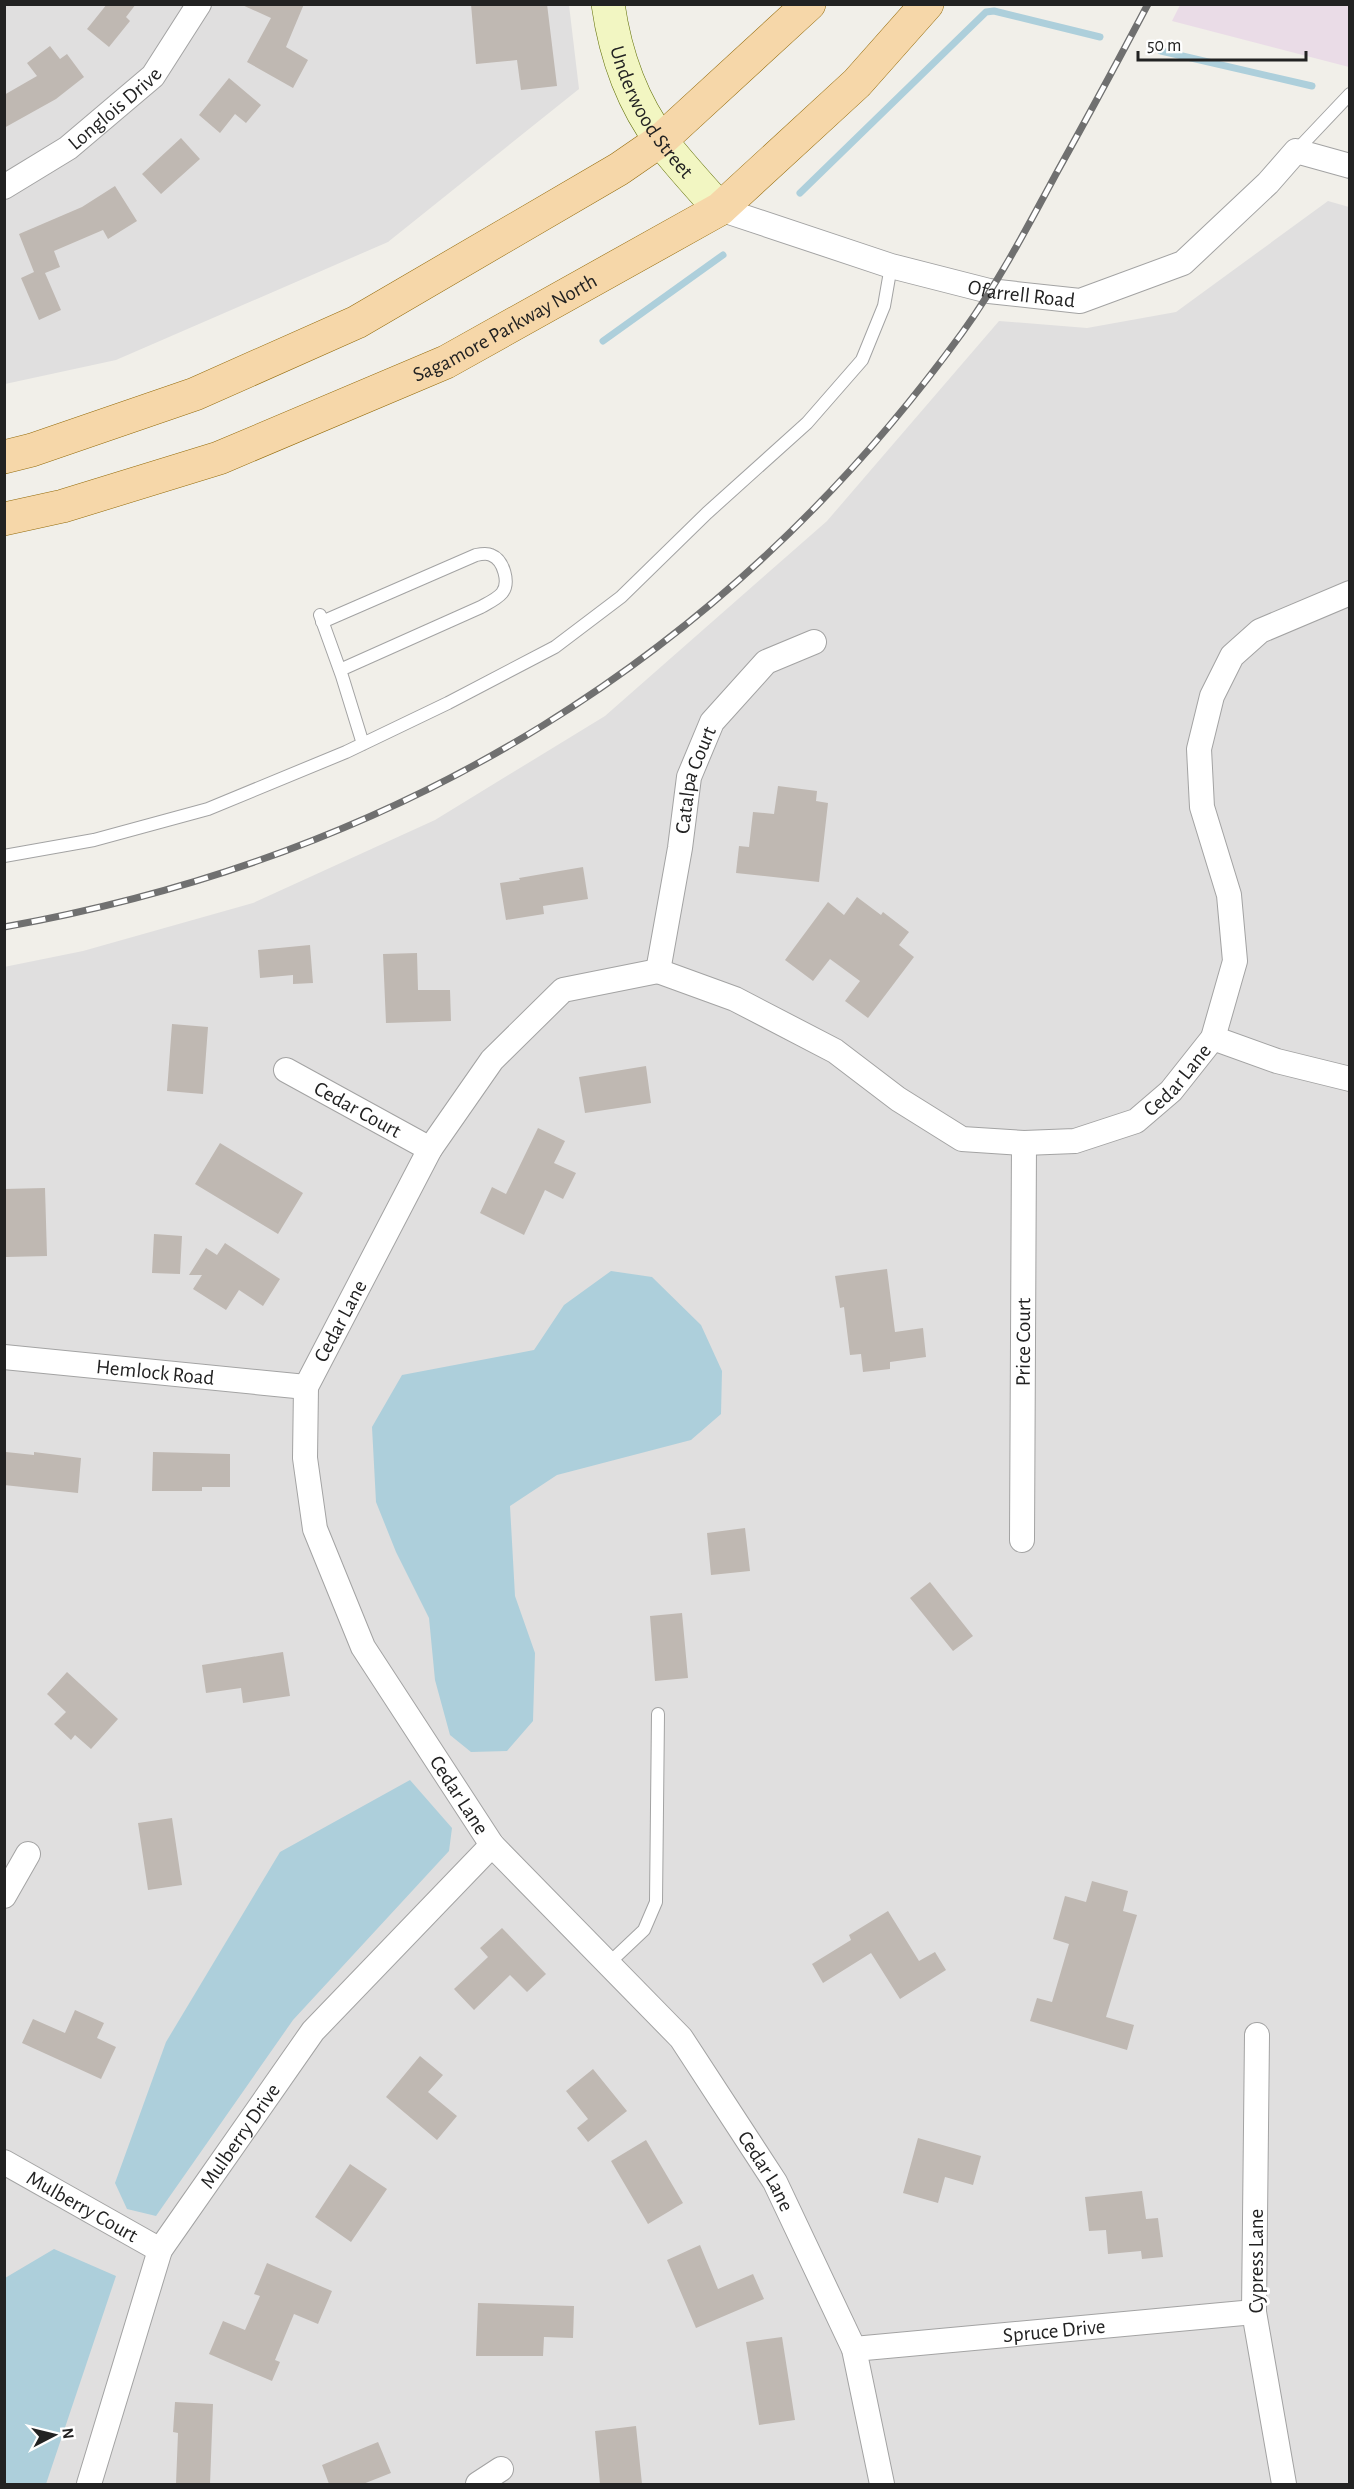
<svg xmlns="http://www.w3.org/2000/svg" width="1354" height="2489" font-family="'Alegreya Sans',sans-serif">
	<rect width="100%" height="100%" fill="#f1efe9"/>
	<!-- residential -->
	<path fill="#e0dfdf" d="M 4,5 L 569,5 L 579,89 L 388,242 L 116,360 L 5,384 Z
		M 1328,201 L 1349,207 L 1349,2484 L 5,2484 L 4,967 L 83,951 L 253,903 L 435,820 L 605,716 L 827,521 L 999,321 L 1087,328 L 1176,312 Z"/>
	<!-- industrial -->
	<path fill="#eadce7" d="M 1180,5 L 1349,5 L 1349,67 L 1172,21 Z"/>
	<!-- water -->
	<path fill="#adcfdb" d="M 611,1271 L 652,1277 L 701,1325 L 722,1371 L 721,1414 L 691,1440 L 557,1475 L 510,1506 L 515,1596 L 535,1653 L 533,1721 L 507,1751 L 471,1752 L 450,1735 L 435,1680 L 429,1618 L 396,1552 L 376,1502 L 372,1427 L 402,1375 L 534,1350 L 564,1305 Z
		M 410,1780 L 452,1828 L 449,1851 L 293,2020 L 156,2216 L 127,2209 L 115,2183 L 166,2042 L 280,1852 Z
		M 54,2249 L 116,2276 L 46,2484 L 5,2484 L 5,2278 Z"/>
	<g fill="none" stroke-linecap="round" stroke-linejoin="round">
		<!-- stream -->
		<path stroke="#adcfdb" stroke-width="7" d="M 1161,51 L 1312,86
			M 800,193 L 986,12 L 994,11 L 1100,37
			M 603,341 L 723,255"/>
	</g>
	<!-- building -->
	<path fill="#bfb8b2" d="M 107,4 L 136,4 L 126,17 L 130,21 L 109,47 L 87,29 Z
		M 240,4 L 304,4 L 286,47 L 308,60 L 293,88 L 247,62 L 271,18 Z
		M 471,4 L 547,4 L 557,86 L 521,90 L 517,60 L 476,64 Z
		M 50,46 L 60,59 L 67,54 L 84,77 L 56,99 L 4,128 L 4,95 L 37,76 L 27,63 Z
		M 229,78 L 261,105 L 246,123 L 235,114 L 220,133 L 199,115 Z
		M 181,138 L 200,159 L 161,194 L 142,174 Z
		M 115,186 L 137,221 L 108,239 L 103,230 L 54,251 L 60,267 L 45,273 L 61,310 L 39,320 L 21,278 L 34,272 L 19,234 L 82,207 Z
		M 778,786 L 817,791 L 816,801 L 828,803 L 819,882 L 736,873 L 739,846 L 749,847 L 753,812 L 774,814 Z
		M 583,867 L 588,899 L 543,906 L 544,914 L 506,920 L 500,883 L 520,880 L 519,878 Z
		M 857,897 L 881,915 L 883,912 L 909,932 L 899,945 L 914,957 L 868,1018 L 845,1001 L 860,981 L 830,959 L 813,981 L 785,960 L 828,902 L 844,915 Z
		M 310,945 L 313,983 L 293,984 L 293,975 L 260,978 L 258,950 Z
		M 417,953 L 418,990 L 450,990 L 451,1021 L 386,1023 L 383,954 Z
		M 172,1024 L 208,1027 L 203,1094 L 167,1091 Z
		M 646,1066 L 651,1103 L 585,1113 L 579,1077 Z
		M 538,1128 L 565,1141 L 554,1163 L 576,1173 L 563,1199 L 545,1190 L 524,1235 L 480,1213 L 492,1187 L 506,1194 Z
		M 220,1143 L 303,1193 L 278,1234 L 195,1184 Z
		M 45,1188 L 47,1256 L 6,1257 L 4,1189 Z
		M 154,1234 L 182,1236 L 180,1274 L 152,1273 Z
		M 225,1243 L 280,1279 L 263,1306 L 239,1290 L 226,1310 L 193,1289 L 202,1275 L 189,1275 L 206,1248 L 217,1255 Z
		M 887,1269 L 895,1332 L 923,1328 L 926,1357 L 890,1362 L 890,1369 L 863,1372 L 861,1354 L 850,1355 L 844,1307 L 840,1308 L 835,1276 Z
		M 6,1452 L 34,1455 L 34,1452 L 81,1458 L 78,1493 L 4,1485 Z
		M 153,1452 L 230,1454 L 230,1487 L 202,1487 L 202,1491 L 152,1491 Z
		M 745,1528 L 750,1571 L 711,1575 L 707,1533 Z
		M 930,1582 L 973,1636 L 953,1651 L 910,1598 Z
		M 682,1613 L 688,1678 L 655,1681 L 650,1616 Z
		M 283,1652 L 290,1696 L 243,1703 L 241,1688 L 206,1693 L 202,1665 Z
		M 67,1672 L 118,1719 L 91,1749 L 75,1735 L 71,1740 L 54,1724 L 66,1712 L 47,1694 Z
		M 172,1818 L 182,1885 L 148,1890 L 138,1823 Z
		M 1092,1881 L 1128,1891 L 1123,1911 L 1137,1915 L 1106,2017 L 1134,2025 L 1127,2050 L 1030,2021 L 1037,1998 L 1052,2002 L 1069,1944 L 1053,1939 L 1065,1896 L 1086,1902 Z
		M 888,1911 L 919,1961 L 935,1952 L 946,1970 L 900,1999 L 871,1953 L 823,1983 L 812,1964 L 851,1940 L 849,1935 Z
		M 502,1928 L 546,1974 L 527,1992 L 510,1975 L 474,2010 L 454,1989 L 488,1957 L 480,1948 Z
		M 75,2010 L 104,2023 L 97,2038 L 116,2047 L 101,2079 L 22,2043 L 33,2019 L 65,2033 Z
		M 420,2056 L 443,2075 L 428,2092 L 457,2116 L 437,2140 L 386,2097 Z
		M 593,2069 L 627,2111 L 588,2142 L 577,2128 L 588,2119 L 566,2091 Z
		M 918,2138 L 981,2156 L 973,2185 L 945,2177 L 938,2203 L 903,2193 Z
		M 646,2140 L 683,2203 L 648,2224 L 611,2161 Z
		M 350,2164 L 387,2189 L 351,2242 L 315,2217 Z
		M 1142,2191 L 1146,2219 L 1158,2218 L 1163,2257 L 1142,2259 L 1141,2251 L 1108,2254 L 1106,2230 L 1089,2231 L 1085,2197 Z
		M 700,2245 L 718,2289 L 753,2274 L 764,2299 L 696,2328 L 667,2260 Z
		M 267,2263 L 332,2291 L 318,2324 L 294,2314 L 275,2360 L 280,2362 L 272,2381 L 209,2354 L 223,2321 L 245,2330 L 260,2296 L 254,2294 Z
		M 478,2303 L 574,2306 L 573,2338 L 544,2337 L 543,2356 L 476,2356 Z
		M 782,2337 L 795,2420 L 759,2425 L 746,2342 Z
		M 175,2402 L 213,2404 L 210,2484 L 176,2484 L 178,2433 L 173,2432 Z
		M 636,2426 L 642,2484 L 600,2484 L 595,2431 Z
		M 378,2442 L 391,2473 L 363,2484 L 329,2484 L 322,2465 Z"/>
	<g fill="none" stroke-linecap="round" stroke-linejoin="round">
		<defs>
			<path id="lane" d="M 1296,151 L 1350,94
				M 320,615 L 342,676 L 363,744
				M 322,622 L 476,555 C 481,554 487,553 491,555 C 504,560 510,583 502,593 C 497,599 488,603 481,607 L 340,670
				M 4,856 L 94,840 L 208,809 L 346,752 L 448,703 L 555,647 L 621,597 L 707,513 L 807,423 L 862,360 L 884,306 L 891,266
				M 608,1964 L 644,1930 L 656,1902 L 658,1714"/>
			<g id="street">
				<path id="s1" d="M 4,187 L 68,148 L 153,76 L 199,4"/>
				<path id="s2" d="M 720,209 L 891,266 L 989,291 L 1080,301 L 1183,263 L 1268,183 L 1296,151 L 1350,166"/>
				<path id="s3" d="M 658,971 L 563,990 L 492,1060 L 430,1149 L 306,1387 L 305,1458 L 315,1529 L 363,1647 L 492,1845 L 681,2038 L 775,2182 L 854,2349 L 882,2484"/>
				<path id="s4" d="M 658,971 L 735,999 L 835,1051 L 898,1099 L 962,1139 L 1024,1143 L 1075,1141 L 1136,1121 L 1171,1091 L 1213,1038 L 1235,961 L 1229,895 L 1202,807 L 1199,749 L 1212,696 L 1232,656 L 1260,631 L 1350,593"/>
				<path id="s5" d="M 658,971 L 680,848 L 689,777 L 712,722 L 766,662 L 814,642"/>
				<path d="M 1213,1038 L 1277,1061 L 1350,1079"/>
				<path id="s6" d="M 286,1070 L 430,1149"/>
				<path id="s7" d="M 4,1357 L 306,1387"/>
				<path id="s8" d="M 1022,1540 L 1024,1143"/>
				<path d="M 4,1896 L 28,1854"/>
				<path d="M 1257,2035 L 1254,2312 L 1284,2484"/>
				<path id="s9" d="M 4,2162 L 160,2250"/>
				<path id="s10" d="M 854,2349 L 1254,2312"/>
				<path id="s11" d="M 89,2484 L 160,2250 L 313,2031 L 492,1845"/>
				<path d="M 478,2484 L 501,2469"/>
			</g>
			<g id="secondary">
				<path id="s12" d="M 608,4 C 615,53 632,102 662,142 C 680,165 700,187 720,209"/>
			</g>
			<g id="primary">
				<path d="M 4,457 L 32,450 L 195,394 L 357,322 L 619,169 L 661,140 L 809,4"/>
				<path id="s13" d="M 4,519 L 63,506 L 219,458 L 446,362 L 720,209 L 857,83 L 927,4"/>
			</g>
		</defs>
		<!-- lane casing -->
		<use href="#lane" stroke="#a3a3a3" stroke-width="14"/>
		<!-- street casing -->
		<use href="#street" stroke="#a3a3a3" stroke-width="26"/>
		<!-- secondary casing -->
		<use href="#secondary" stroke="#66740d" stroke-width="34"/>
		<!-- primary casing -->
		<use href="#primary" stroke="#946b0b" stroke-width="34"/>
		<!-- lane -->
		<use href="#lane" stroke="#fff" stroke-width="12"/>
		<!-- street -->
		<use href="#street" stroke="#fff" stroke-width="24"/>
		<!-- secondary -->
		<use href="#secondary" stroke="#f2f6c2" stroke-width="33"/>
		<!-- primary -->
		<use href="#primary" stroke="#f6d7a9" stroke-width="33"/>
		<defs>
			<path id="rail" d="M 4,927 C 400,856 725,659 962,333 C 998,283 1027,228 1056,174 C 1087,118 1118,61 1148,4"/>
		</defs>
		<!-- rail casing -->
		<use href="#rail" stroke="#707070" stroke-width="7"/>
		<!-- rail -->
		<use href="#rail" stroke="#fff" stroke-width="4.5" stroke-dasharray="14" stroke-linecap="butt"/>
	</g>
	<g text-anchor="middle" stroke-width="6" stroke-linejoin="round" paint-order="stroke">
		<!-- street labels -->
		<g font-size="21" fill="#222" stroke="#fff">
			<text dy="7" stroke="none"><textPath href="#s1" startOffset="136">Longlois Drive</textPath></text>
			<text dy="7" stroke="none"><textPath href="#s12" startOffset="118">Underwood Street</textPath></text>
			<text dy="7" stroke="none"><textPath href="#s2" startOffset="314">Ofarrell Road</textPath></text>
			<text dy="7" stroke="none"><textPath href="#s13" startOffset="538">Sagamore Parkway North</textPath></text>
			<text dy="7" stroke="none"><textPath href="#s5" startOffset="195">Catalpa Court</textPath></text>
			<text dy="7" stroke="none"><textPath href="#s4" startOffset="585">Cedar Lane</textPath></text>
			<text dy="7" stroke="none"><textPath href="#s6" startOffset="82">Cedar Court</textPath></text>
			<text transform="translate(340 1321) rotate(-62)" y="7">Cedar Lane</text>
			<text dy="7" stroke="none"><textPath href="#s8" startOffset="198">Price Court</textPath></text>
			<text dy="7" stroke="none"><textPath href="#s7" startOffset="152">Hemlock Road</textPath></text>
			<text dy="7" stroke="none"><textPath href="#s3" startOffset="1020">Cedar Lane</textPath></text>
			<text dy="7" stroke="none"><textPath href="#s11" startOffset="384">Mulberry Drive</textPath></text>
			<text dy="7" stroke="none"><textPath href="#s3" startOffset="1508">Cedar Lane</textPath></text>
			<text dy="7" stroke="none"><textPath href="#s9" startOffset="90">Mulberry Court</textPath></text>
			<text transform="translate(1256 2261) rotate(-90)" y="7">Cypress Lane</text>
			<text dy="7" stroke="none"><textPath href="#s10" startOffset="201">Spruce Drive</textPath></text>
		</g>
	</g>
	<!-- border -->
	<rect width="1354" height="2489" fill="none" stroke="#222222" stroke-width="12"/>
	<!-- north arrow -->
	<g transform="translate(54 2435) rotate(83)" stroke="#ffffff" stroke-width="4.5" paint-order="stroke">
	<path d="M0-4.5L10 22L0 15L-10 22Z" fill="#222222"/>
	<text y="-9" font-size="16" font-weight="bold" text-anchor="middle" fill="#222222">N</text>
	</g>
	<!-- scale -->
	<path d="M1138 51v9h168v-9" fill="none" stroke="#222222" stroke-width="3"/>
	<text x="1147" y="51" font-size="18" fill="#222222" stroke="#ffffff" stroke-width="4.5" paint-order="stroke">50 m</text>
</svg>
